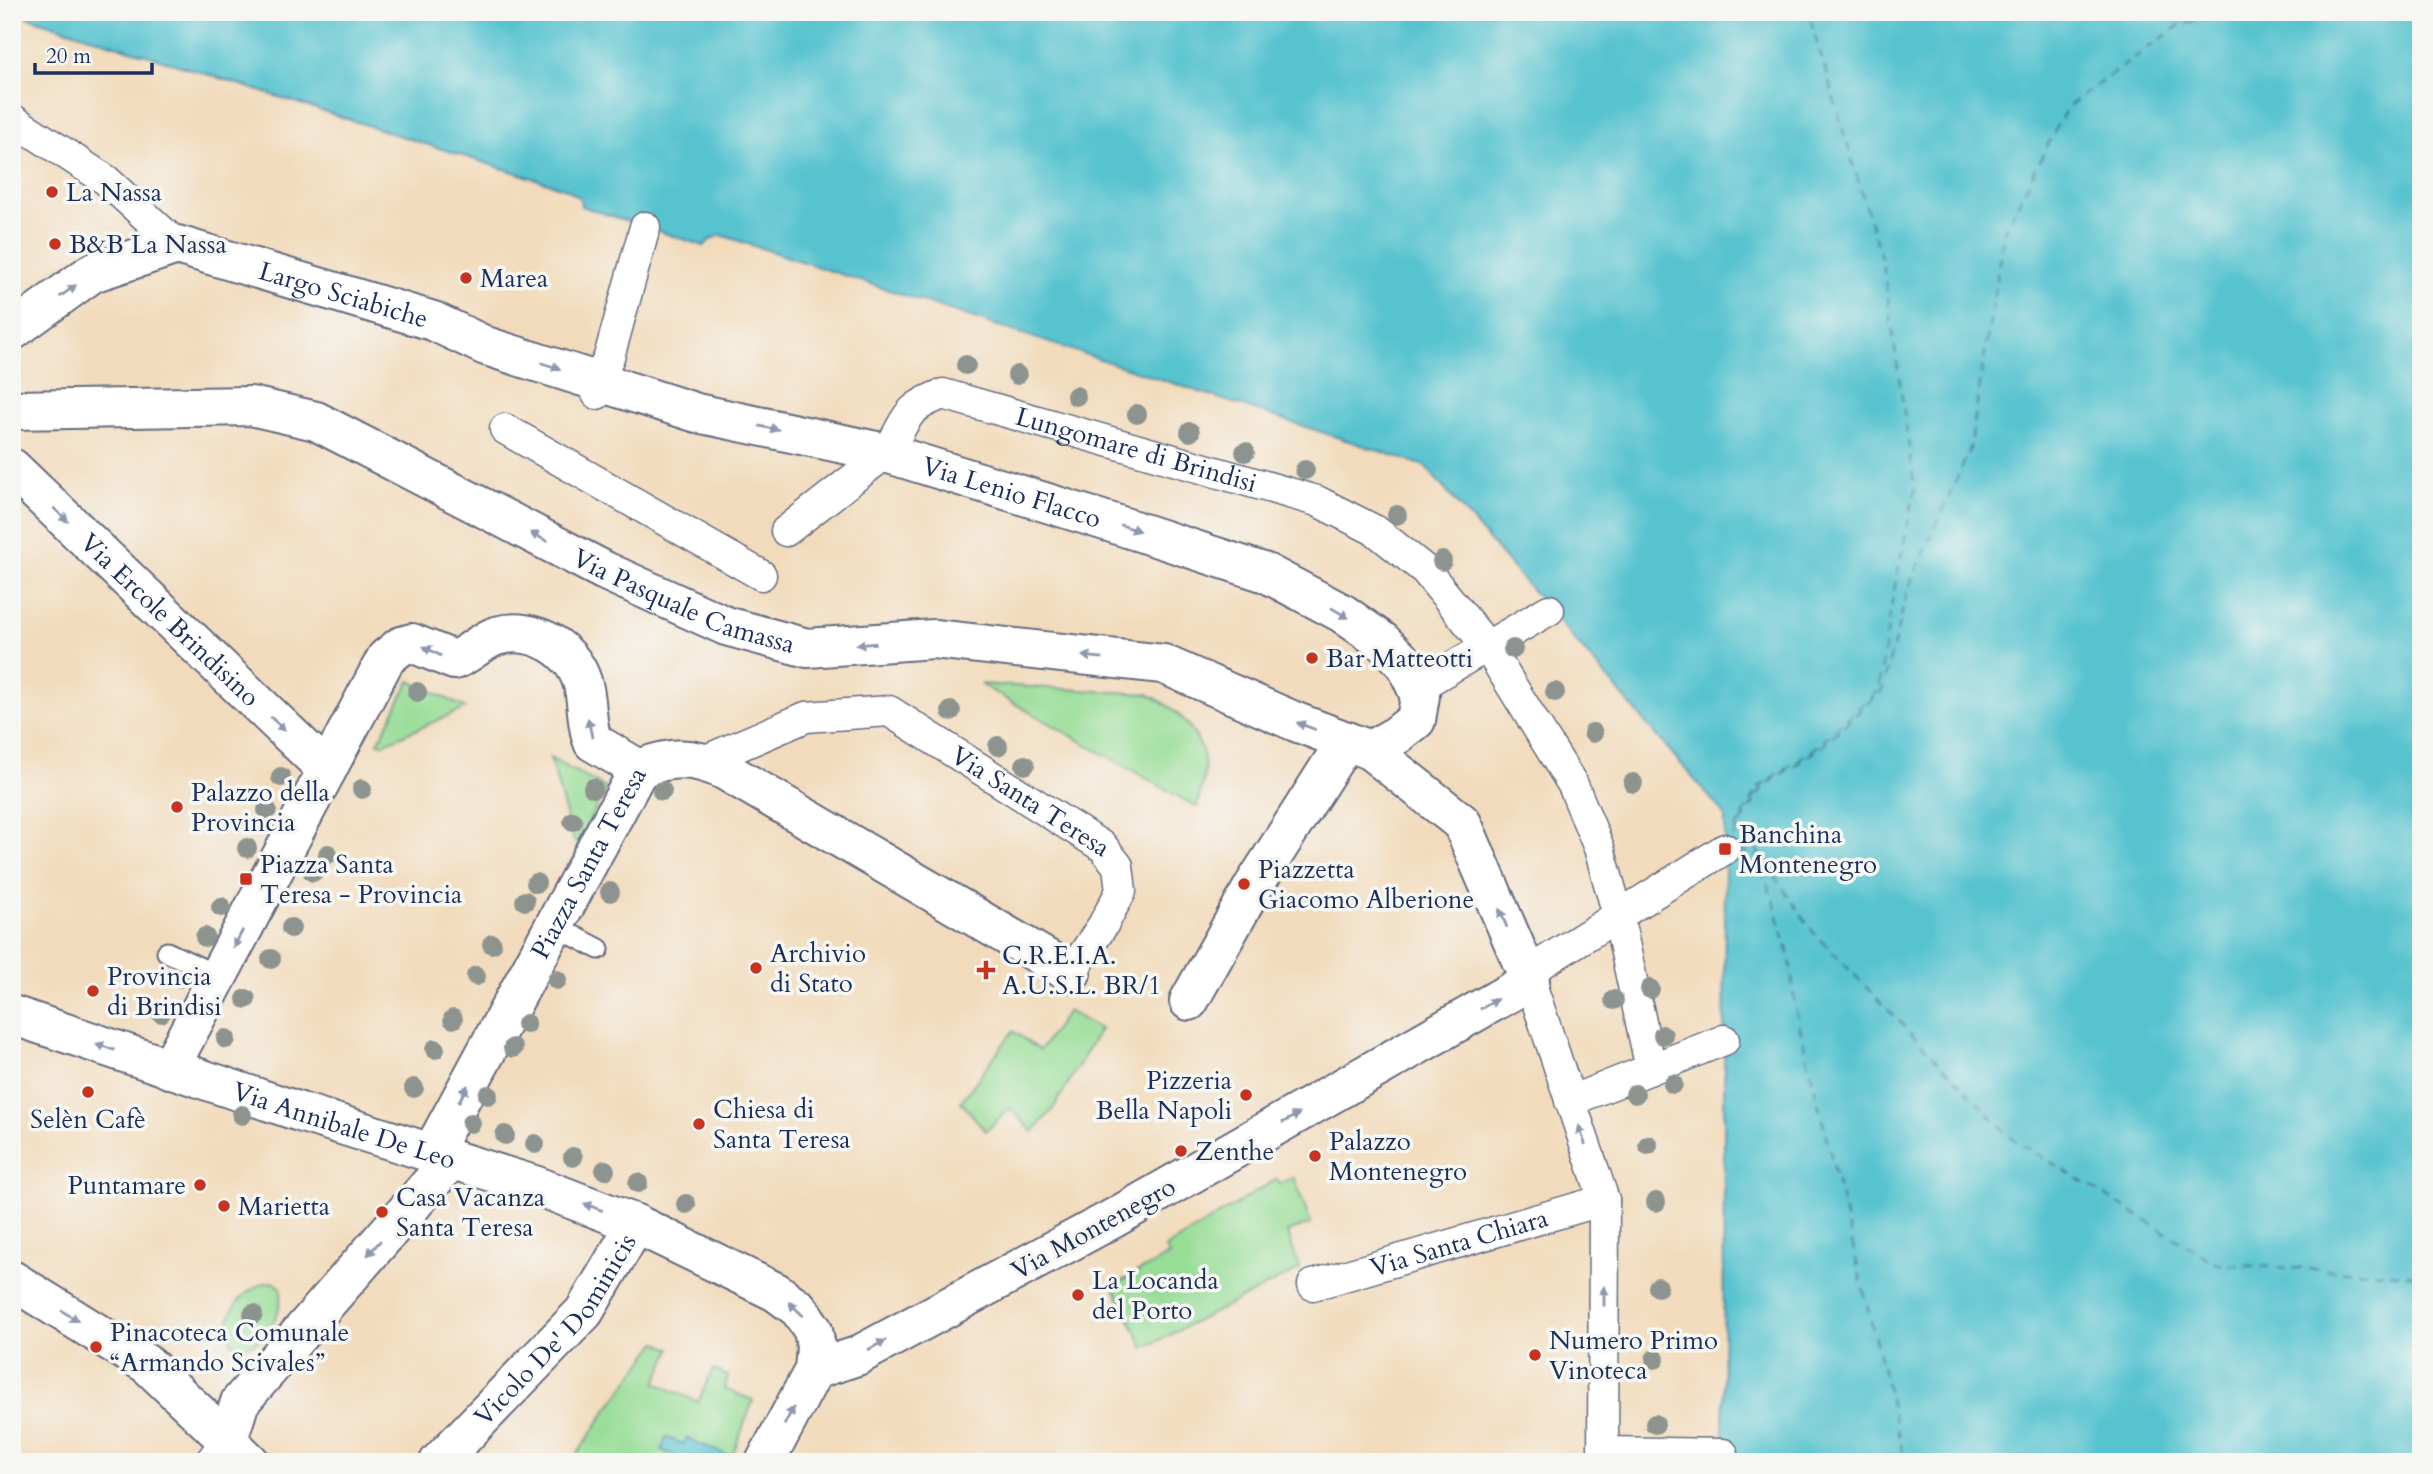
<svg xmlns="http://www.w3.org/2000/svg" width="2433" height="1474" font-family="Cardo,serif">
	<rect width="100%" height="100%" fill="#f6f6f2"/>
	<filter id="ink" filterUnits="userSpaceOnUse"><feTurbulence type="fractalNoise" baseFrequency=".0143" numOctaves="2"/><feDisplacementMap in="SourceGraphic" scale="14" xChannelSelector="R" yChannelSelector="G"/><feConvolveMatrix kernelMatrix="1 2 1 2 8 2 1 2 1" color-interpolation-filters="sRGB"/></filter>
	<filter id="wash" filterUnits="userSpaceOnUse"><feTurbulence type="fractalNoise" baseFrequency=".00686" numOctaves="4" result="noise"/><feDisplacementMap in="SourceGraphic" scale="28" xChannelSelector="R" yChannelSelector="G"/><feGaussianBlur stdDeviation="1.57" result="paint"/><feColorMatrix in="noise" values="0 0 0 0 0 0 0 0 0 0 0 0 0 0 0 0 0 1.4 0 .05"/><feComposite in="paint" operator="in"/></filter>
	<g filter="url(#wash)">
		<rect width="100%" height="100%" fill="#f2dbbc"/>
		<!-- green -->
		<path fill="#97dd96" stroke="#59867a" stroke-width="2" d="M 410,681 L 466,708 L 383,744 L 378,743 Z
			M 980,684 L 1148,694 C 1174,707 1197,727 1204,758 C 1207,773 1200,792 1197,807 Z
			M 550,758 L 606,788 L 577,844 L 573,839 Z
			M 1068,1011 L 1100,1029 L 1053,1109 L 1033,1132 L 1010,1108 L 986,1131 L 961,1102 L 1013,1031 L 1040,1050 Z
			M 1294,1177 L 1311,1224 L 1287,1232 L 1300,1269 L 1144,1348 L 1113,1286 L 1169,1255 L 1165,1248 L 1277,1179 L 1279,1184 Z
			M 268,1282 L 275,1283 L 281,1288 C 284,1312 262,1357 232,1343 C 220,1314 242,1291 268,1282 Z
			M 657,1342 L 671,1349 L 656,1383 L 698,1402 L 713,1369 L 728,1376 L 724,1389 L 753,1400 L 730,1462 L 572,1462 L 607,1410 Z"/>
		<!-- water -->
		<path fill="#57c3cf" stroke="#397996" stroke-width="2" d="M 12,12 L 2421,12 L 2421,1462 L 1723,1462 L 1725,815 L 1425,466 L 721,235 L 711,239 L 704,246 L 581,206 L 580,198 L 567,189 Z
			M 666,1437 L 683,1444 L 686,1438 L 727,1455 L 724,1462 L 689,1462 L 661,1450 Z"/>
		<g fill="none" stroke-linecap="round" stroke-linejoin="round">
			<!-- ferry -->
			<path stroke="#2d5b80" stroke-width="2" stroke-dasharray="9 7" stroke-linecap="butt" d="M 1735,830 L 1758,788 L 1816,747 L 1878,690 L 1893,595 L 1915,489 L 1883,264 L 1808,12
				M 1733,837 L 1763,787 L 1821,747 L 1882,690 L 1908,589 L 1970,449 L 2004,231 L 2067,107 L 2181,24 L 2229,12
				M 1740,849 L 1756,849 L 1814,933 L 2013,1139 L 2217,1264 L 2421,1275
				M 1740,852 L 1756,855 L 1774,902 L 1790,959 L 1795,1007 L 1905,1462"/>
		</g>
	</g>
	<g filter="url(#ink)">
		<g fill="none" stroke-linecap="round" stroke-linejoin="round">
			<defs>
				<path id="service" d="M 555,926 L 599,949
					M 167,952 L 218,976"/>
				<g id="pedestrian">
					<path d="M 12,119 L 106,180 L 177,245"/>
					<path d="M 597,394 L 597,382 L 609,357 L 645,227"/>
					<path d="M 505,429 L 761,575"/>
					<path id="s1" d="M 786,531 L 886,453 C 909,420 900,410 943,394 L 1317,501 L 1376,531 L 1425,570 L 1487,646 L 1573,785 L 1599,848 L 1618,915 L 1651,1069"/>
					<path d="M 1420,696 L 1430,680 L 1549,610"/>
					<path id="s2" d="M 704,761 L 806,717 L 889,711 L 1103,847 L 1118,866 L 1121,891 L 1103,925 L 1071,973"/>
					<path d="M 1534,972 L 1536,967 L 1725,849"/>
					<path d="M 1530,981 L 1604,1200 L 1603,1462"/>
					<path d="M 1570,1101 L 1724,1040"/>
					<path id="s3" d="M 1313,1285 L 1604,1200"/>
					<path d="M 1604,1452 L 1723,1454"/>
					<path d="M 210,1462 L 228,1439"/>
				</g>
				<g id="minor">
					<path id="s4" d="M 12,331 L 92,273 L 177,245 L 433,321 L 486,346 L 697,413 L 886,453 L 1112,523 L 1266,573 L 1342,613 L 1382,641 L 1406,665 L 1420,696 L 1416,720 L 1397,735 L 1370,750"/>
					<path id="s5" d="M 12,410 L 251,406 L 316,421 L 605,571 L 726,626 L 807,648 L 934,639 L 1163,664 L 1296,722 L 1370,750 L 1462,823 L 1530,981 L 1114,1218 L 857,1356 L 814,1370 L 765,1462"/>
					<path id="s6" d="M 12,468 L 327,770"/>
					<path d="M 639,769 C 672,756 691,756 724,770 L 1071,973"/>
					<path d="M 1189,1001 L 1253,887 L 1346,741"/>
					<path id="s7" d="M 12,1015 L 300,1112 L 537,1186 L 636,1224 L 776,1292 L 799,1309 L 813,1330 L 816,1347 L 814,1370"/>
					<path d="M 169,1069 L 386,658 L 401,646 L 412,643 L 454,660 C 469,655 481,641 496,636 C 534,625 576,649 584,689 C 588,707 586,725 593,742 L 639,769"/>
					<path id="s8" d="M 431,1154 L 639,769"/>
					<path d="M 12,1280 L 148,1365 L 250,1462"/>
					<path d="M 228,1439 L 240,1402 L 451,1160"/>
					<path id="s9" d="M 439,1462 L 584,1312 L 636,1224"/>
				</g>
			</defs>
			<!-- service casing -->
			<use href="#service" stroke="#666b7f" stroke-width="23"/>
			<!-- pedestrian casing -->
			<use href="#pedestrian" stroke="#666b7f" stroke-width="33"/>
			<!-- minor casing -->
			<use href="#minor" stroke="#666b7f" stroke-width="42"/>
			<!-- service -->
			<use href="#service" stroke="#fff" stroke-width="19"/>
			<!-- pedestrian -->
			<use href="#pedestrian" stroke="#fff" stroke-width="30"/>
			<!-- minor -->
			<use href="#minor" stroke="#fff" stroke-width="38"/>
		</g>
		<!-- trees -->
		<g fill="#8d9490">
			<circle cx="966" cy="365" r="10"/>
			<circle cx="1017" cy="375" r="10"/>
			<circle cx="1076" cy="396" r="10"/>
			<circle cx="1137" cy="414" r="10"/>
			<circle cx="1190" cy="432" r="10"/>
			<circle cx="1245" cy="452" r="10"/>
			<circle cx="1305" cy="470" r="10"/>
			<circle cx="1397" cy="515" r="10"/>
			<circle cx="1442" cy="561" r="10"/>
			<circle cx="1513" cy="649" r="10"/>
			<circle cx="417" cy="692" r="10"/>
			<circle cx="1555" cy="692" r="10"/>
			<circle cx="951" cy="711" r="10"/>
			<circle cx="1593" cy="733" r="10"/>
			<circle cx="998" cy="746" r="10"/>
			<circle cx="1025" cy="765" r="10"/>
			<circle cx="281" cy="777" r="10"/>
			<circle cx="1633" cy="783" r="10"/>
			<circle cx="593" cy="788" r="10"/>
			<circle cx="362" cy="789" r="10"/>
			<circle cx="662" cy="791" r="10"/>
			<circle cx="267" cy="810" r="10"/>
			<circle cx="573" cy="821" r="10"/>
			<circle cx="247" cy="848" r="10"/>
			<circle cx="328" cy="854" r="10"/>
			<circle cx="313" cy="872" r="10"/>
			<circle cx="536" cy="883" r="10"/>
			<circle cx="610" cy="892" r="10"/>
			<circle cx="525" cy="901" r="10"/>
			<circle cx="221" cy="907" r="10"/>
			<circle cx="291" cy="928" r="10"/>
			<circle cx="205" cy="937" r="10"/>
			<circle cx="492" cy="944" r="10"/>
			<circle cx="271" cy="959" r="10"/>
			<circle cx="476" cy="976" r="10"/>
			<circle cx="179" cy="978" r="10"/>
			<circle cx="557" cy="980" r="10"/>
			<circle cx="1650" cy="989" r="10"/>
			<circle cx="246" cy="999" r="10"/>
			<circle cx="1614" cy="1000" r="10"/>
			<circle cx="161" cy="1013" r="10"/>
			<circle cx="453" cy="1019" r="10"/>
			<circle cx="526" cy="1024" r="10"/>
			<circle cx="1663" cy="1035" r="10"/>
			<circle cx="226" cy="1039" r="10"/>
			<circle cx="513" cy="1048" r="10"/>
			<circle cx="435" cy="1049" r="10"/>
			<circle cx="1673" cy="1084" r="10"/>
			<circle cx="414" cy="1088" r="10"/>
			<circle cx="1635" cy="1094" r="10"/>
			<circle cx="488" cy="1095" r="10"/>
			<circle cx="242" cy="1115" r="10"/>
			<circle cx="471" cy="1123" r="10"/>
			<circle cx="505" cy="1135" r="10"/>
			<circle cx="535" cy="1144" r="10"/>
			<circle cx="1648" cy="1145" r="10"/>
			<circle cx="573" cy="1157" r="10"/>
			<circle cx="605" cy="1170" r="10"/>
			<circle cx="638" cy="1183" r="10"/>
			<circle cx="1656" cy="1202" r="10"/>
			<circle cx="686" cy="1204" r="10"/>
			<circle cx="1658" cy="1287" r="10"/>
			<circle cx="253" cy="1314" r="10"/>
			<circle cx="1655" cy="1359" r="10"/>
			<circle cx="1655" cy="1424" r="10"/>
		</g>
		<!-- one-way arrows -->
		<defs><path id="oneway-solid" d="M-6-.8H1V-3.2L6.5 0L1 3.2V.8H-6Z" transform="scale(1.75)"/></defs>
		<g fill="#8d97ae">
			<use href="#oneway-solid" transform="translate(68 291) rotate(-36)"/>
			<use href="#oneway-solid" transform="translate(551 366) rotate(18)"/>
			<use href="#oneway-solid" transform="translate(769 428) rotate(12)"/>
			<use href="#oneway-solid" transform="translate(61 515) rotate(44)"/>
			<use href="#oneway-solid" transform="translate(1130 528) rotate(18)"/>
			<use href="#oneway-solid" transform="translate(539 537) rotate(-153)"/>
			<use href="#oneway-solid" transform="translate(1340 613) rotate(31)"/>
			<use href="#oneway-solid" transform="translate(866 644) rotate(176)"/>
			<use href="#oneway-solid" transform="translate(432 651) rotate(-152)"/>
			<use href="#oneway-solid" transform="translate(1092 657) rotate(-174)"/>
			<use href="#oneway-solid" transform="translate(278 724) rotate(44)"/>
			<use href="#oneway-solid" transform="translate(1306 726) rotate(-159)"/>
			<use href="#oneway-solid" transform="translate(590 728) rotate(-102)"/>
			<use href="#oneway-solid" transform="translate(1503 918) rotate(-113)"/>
			<use href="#oneway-solid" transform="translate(238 939) rotate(118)"/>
			<use href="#oneway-solid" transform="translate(1489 1004) rotate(-30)"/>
			<use href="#oneway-solid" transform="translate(105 1047) rotate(-161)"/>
			<use href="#oneway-solid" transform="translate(463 1094) rotate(-62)"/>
			<use href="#oneway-solid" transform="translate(1291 1118) rotate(-29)"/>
			<use href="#oneway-solid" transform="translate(1582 1135) rotate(-109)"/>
			<use href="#oneway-solid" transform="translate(593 1207) rotate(-159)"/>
			<use href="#oneway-solid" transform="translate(374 1248) rotate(131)"/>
			<use href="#oneway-solid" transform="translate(1604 1296) rotate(-90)"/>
			<use href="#oneway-solid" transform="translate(796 1309) rotate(-136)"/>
			<use href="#oneway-solid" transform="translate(70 1316) rotate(32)"/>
			<use href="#oneway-solid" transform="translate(877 1345) rotate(-28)"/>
			<use href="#oneway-solid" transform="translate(789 1416) rotate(-62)"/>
		</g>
	</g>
	<!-- markers -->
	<g fill="#c8321e" stroke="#f6f6f2" stroke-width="2.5">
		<circle cx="52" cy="192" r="7"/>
		<circle cx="55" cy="244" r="7"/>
		<circle cx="466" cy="278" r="7"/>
		<circle cx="1312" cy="658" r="7"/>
		<circle cx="177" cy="807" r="7"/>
		<rect x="1718" y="842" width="14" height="14" rx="3.5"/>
		<rect x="239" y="872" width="14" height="14" rx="3.5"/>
		<circle cx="1244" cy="884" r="7"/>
		<circle cx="756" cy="968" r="7"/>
		<path d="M982.5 959.5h7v7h7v7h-7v7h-7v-7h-7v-7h7z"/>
		<circle cx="93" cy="991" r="7"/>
		<circle cx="88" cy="1092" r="7"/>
		<circle cx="1246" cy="1095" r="7"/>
		<circle cx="699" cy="1124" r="7"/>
		<circle cx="1181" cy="1151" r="7"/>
		<circle cx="1315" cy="1156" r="7"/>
		<circle cx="200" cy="1185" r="7"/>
		<circle cx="224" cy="1206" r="7"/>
		<circle cx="382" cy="1212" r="7"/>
		<circle cx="1078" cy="1295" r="7"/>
		<circle cx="96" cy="1347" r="7"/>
		<circle cx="1535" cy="1355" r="7"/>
	</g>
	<g text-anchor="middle" stroke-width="7" stroke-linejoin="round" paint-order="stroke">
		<!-- poi labels -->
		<g font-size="26" fill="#1b2f5e" stroke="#f6f6f2" text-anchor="start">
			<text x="66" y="201">La Nassa</text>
			<text x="69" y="253">B&amp;B La Nassa</text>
			<text x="480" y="287">Marea</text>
			<text x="1326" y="667">Bar Matteotti</text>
			<text x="191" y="801">Palazzo della<tspan x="191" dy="30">Provincia</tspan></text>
			<text x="1739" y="843">Banchina<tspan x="1739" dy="30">Montenegro</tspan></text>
			<text x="260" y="873">Piazza Santa<tspan x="260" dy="30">Teresa - Provincia</tspan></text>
			<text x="1258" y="878">Piazzetta<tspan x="1258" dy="30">Giacomo Alberione</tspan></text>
			<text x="770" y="962">Archivio<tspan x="770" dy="30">di Stato</tspan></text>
			<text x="1002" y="964">C.R.E.I.A.<tspan x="1002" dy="30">A.U.S.L. BR/1</tspan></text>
			<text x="107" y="985">Provincia<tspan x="107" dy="30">di Brindisi</tspan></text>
			<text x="1232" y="1089" text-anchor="end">Pizzeria<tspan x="1232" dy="30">Bella Napoli</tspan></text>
			<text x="713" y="1118">Chiesa di<tspan x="713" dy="30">Santa Teresa</tspan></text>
			<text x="88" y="1128" text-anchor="middle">Selèn Cafè</text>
			<text x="1329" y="1150">Palazzo<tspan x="1329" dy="30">Montenegro</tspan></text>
			<text x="1195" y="1160">Zenthe</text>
			<text x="186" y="1194" text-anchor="end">Puntamare</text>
			<text x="396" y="1206">Casa Vacanza<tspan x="396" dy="30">Santa Teresa</tspan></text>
			<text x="238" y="1215">Marietta</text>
			<text x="1092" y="1289">La Locanda<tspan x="1092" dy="30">del Porto</tspan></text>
			<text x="110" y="1341">Pinacoteca Comunale<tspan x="110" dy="30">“Armando Scivales”</tspan></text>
			<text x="1549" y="1349">Numero Primo<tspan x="1549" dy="30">Vinoteca</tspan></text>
		</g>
		<!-- street labels -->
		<g font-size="26" fill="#1b2f5e" stroke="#f6f6f2">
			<text dy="9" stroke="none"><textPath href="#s4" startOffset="362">Largo Sciabiche</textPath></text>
			<text dy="9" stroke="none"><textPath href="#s1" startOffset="413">Lungomare di Brindisi</textPath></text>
			<text dy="9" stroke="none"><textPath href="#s4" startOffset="1060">Via Lenio Flacco</textPath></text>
			<text dy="9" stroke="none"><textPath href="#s5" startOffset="716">Via Pasquale Camassa</textPath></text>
			<text dy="9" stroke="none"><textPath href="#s6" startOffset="219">Via Ercole Brindisino</textPath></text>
			<text dy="9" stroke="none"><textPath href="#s2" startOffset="362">Via Santa Teresa</textPath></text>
			<text dy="9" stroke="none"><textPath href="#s8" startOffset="331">Piazza Santa Teresa</textPath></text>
			<text dy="9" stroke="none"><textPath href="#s7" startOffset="350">Via Annibale De Leo</textPath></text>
			<text transform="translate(1093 1228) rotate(-29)" y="9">Via Montenegro</text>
			<text dy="9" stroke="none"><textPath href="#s3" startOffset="152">Via Santa Chiara</textPath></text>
			<text dy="9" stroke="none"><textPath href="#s9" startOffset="177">Vicolo De' Dominicis</textPath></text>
		</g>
	</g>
	<!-- margin -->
	<rect width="2433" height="1474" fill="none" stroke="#f6f6f2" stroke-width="42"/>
	<!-- scale -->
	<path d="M35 63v10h117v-10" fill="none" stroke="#1b2f5e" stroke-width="3.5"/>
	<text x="46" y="63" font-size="21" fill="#1b2f5e" stroke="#f6f6f2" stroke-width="5" paint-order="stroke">20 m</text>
</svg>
